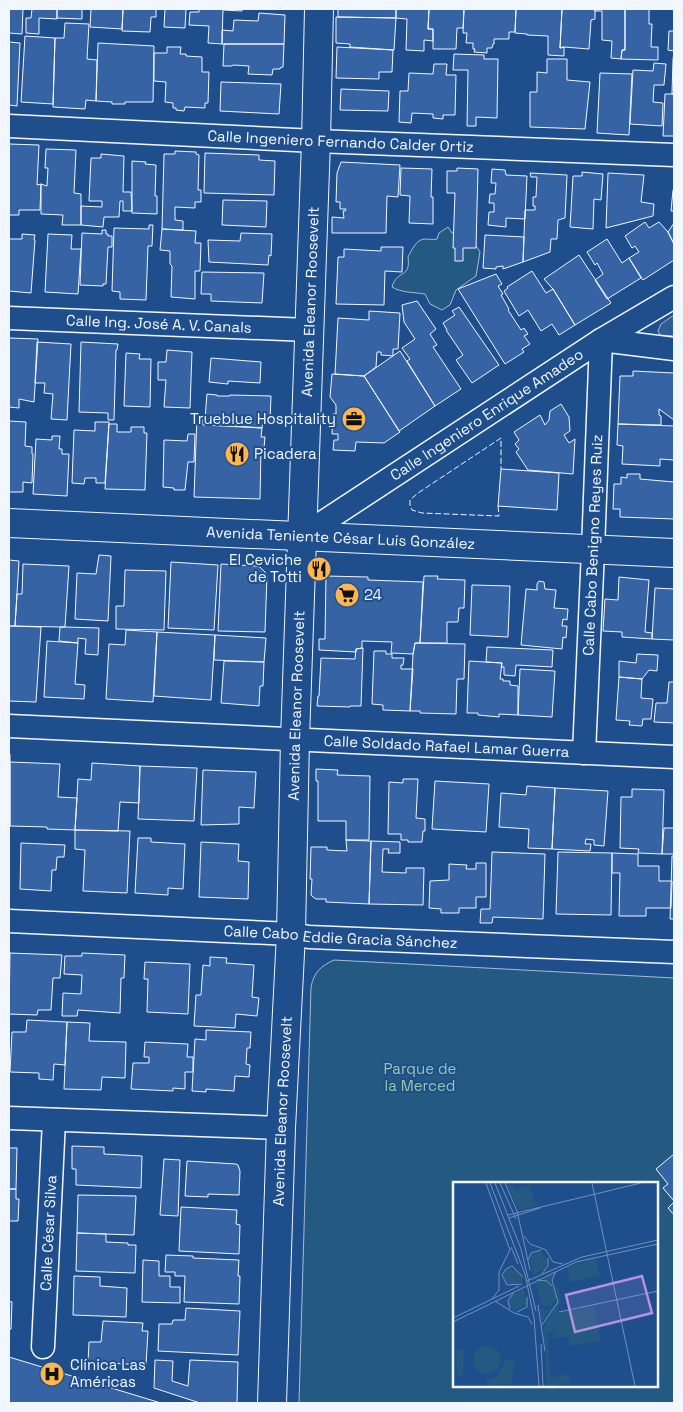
<svg xmlns="http://www.w3.org/2000/svg" width="683" height="1412" font-family="'Space Grotesk',sans-serif">
	<rect width="100%" height="100%" fill="#1f4e8c"/>
	<!-- green -->
	<path fill="#245a82" stroke="#a8bbd7" fill-rule="evenodd" d="M 448,227 L 452,233 L 462,231 L 475,244 L 480,252 L 476,276 L 456,290 L 450,305 L 442,310 L 430,304 L 425,294 C 413,292 402,293 392,287 C 397,269 411,279 408,257 C 411,251 416,240 424,239 C 429,239 432,240 437,239 L 439,233 Z
		M 334,960 L 674,978 L 674,1403 L 299,1403 L 311,987 C 314,972 321,966 334,960 ZM 454,1183 L 657,1183 L 657,1386 L 454,1386 Z"/>
	<!-- parking -->
	<path fill="#305b95" stroke="#a8bbd7" d="M 674,315 L 674,336 L 660,335 L 658,331 L 661,324 Z"/>
	<!-- building -->
	<path fill="#3563a3" stroke="#f2f6ff" d="M 9,9 L 23,9 L 22,34 L 9,33 Z
		M 32,9 L 57,9 L 57,19 L 39,18 L 39,34 L 26,33 L 26,18 L 31,18 Z
		M 57,9 L 82,9 L 82,19 L 57,18 Z
		M 91,9 L 123,9 L 122,29 L 90,27 Z
		M 123,9 L 156,9 L 156,17 L 151,17 L 150,32 L 122,31 Z
		M 165,9 L 186,9 L 185,28 L 164,27 Z
		M 199,9 L 223,9 L 222,44 L 208,43 L 209,26 L 189,25 L 190,12 L 199,12 Z
		M 223,9 L 242,9 L 242,11 L 223,10 Z
		M 338,9 L 396,9 L 396,18 L 338,17 Z
		M 396,9 L 429,9 L 428,29 L 433,29 L 433,41 L 424,40 L 424,51 L 406,50 L 407,19 L 396,18 Z
		M 429,9 L 464,9 L 463,28 L 457,28 L 456,49 L 433,49 L 433,29 L 428,29 Z
		M 464,9 L 516,9 L 515,32 L 509,32 L 509,39 L 494,39 L 494,44 L 493,44 L 492,48 L 487,48 L 487,53 L 474,52 L 475,49 L 473,49 L 473,43 L 466,43 L 467,33 L 463,33 Z
		M 516,9 L 562,9 L 560,48 L 564,47 L 564,56 L 548,55 L 548,36 L 527,35 L 527,34 L 515,33 Z
		M 562,9 L 595,9 L 595,19 L 591,20 L 589,49 L 564,47 L 560,48 Z
		M 595,9 L 625,9 L 625,50 L 622,50 L 621,59 L 611,58 L 612,41 L 602,40 L 602,11 L 595,11 Z
		M 625,9 L 649,9 L 649,24 L 652,24 L 651,47 L 658,47 L 658,60 L 621,59 L 622,50 L 625,50 Z
		M 259,13 L 285,15 L 284,44 L 222,44 L 222,30 L 233,31 L 234,20 L 258,21 Z
		M 336,17 L 396,18 L 394,50 L 350,47 L 350,44 L 336,43 Z
		M 65,23 L 89,24 L 87,59 L 97,60 L 96,101 L 86,100 L 85,109 L 53,107 L 55,38 L 64,38 Z
		M 669,31 L 674,31 L 674,61 L 673,60 L 674,51 L 668,50 Z
		M 25,36 L 55,38 L 53,104 L 21,102 Z
		M 9,42 L 20,43 L 17,106 L 9,105 Z
		M 98,43 L 154,46 L 153,102 L 125,102 L 125,104 L 112,104 L 112,102 L 96,101 Z
		M 224,44 L 284,44 L 283,67 L 280,68 L 280,69 L 273,69 L 272,75 L 248,74 L 249,66 L 233,65 L 232,66 L 223,66 Z
		M 167,47 L 181,47 L 180,54 L 186,54 L 186,56 L 202,57 L 202,72 L 209,72 L 208,103 L 205,103 L 205,108 L 185,107 L 184,111 L 176,110 L 176,108 L 173,108 L 173,103 L 165,102 L 166,82 L 154,81 L 154,53 L 167,53 Z
		M 337,47 L 393,50 L 392,72 L 379,72 L 379,79 L 336,78 Z
		M 454,54 L 484,55 L 484,59 L 498,59 L 497,118 L 476,117 L 476,126 L 467,126 L 468,70 L 453,70 Z
		M 547,59 L 567,59 L 567,80 L 590,82 L 585,129 L 530,127 L 530,92 L 537,92 L 537,72 L 547,73 Z
		M 673,60 L 674,61 L 674,94 L 672,94 Z
		M 654,63 L 666,64 L 664,85 L 654,85 L 653,102 L 663,103 L 662,126 L 630,124 L 633,70 L 653,71 Z
		M 434,64 L 447,64 L 446,75 L 456,75 L 455,115 L 443,115 L 443,119 L 433,118 L 433,114 L 412,113 L 411,123 L 399,122 L 400,91 L 408,91 L 409,73 L 433,74 Z
		M 600,73 L 632,74 L 629,135 L 597,133 Z
		M 221,82 L 281,84 L 279,114 L 220,111 Z
		M 341,89 L 389,91 L 388,111 L 340,110 Z
		M 665,94 L 674,94 L 674,136 L 663,136 Z
		M 9,144 L 39,145 L 37,185 L 41,184 L 40,210 L 19,210 L 19,215 L 9,215 Z
		M 46,149 L 76,150 L 74,193 L 81,194 L 81,225 L 62,225 L 63,215 L 41,214 L 41,184 L 47,186 L 48,168 L 45,168 Z
		M 175,151 L 196,152 L 196,154 L 199,155 L 198,190 L 201,190 L 201,202 L 195,202 L 195,208 L 175,207 L 175,220 L 183,221 L 183,230 L 162,229 L 164,154 L 175,154 Z
		M 205,153 L 259,155 L 259,160 L 275,161 L 274,195 L 204,193 Z
		M 101,154 L 124,156 L 123,192 L 131,192 L 132,211 L 123,211 L 123,201 L 120,201 L 119,217 L 104,217 L 103,227 L 81,225 L 81,206 L 102,207 L 102,201 L 89,201 L 91,158 L 101,158 Z
		M 132,161 L 146,162 L 145,164 L 156,165 L 155,196 L 157,196 L 157,214 L 132,213 Z
		M 341,162 L 400,165 L 398,197 L 387,196 L 386,233 L 332,233 L 332,217 L 344,218 L 343,211 L 345,211 L 346,209 L 340,209 L 340,202 L 336,202 L 337,173 Z
		M 401,168 L 432,169 L 431,197 L 433,197 L 433,224 L 409,223 L 410,196 L 400,195 Z
		M 457,168 L 478,169 L 476,248 L 463,248 L 463,261 L 455,261 L 455,248 L 453,248 L 455,193 L 447,193 L 447,171 L 457,171 Z
		M 492,169 L 505,170 L 506,175 L 527,176 L 525,219 L 506,218 L 506,227 L 488,225 L 489,212 L 494,212 L 494,203 L 489,203 L 490,194 L 495,194 L 496,183 L 491,183 Z
		M 582,172 L 603,174 L 601,200 L 594,199 L 593,229 L 570,227 L 573,176 L 582,176 Z
		M 530,173 L 567,175 L 565,218 L 558,220 L 557,239 L 551,239 L 550,252 L 523,262 L 525,210 L 535,210 L 535,206 L 533,206 L 533,197 L 536,197 L 537,177 L 531,177 Z
		M 608,173 L 644,175 L 641,202 L 654,204 L 653,216 L 606,228 Z
		M 673,190 L 674,190 L 674,211 L 671,211 Z
		M 223,200 L 267,201 L 266,227 L 222,225 Z
		M 645,222 L 649,228 L 659,222 L 668,232 L 674,244 L 674,260 L 643,280 L 629,258 L 639,252 L 635,246 L 632,248 L 625,236 Z
		M 674,223 L 674,244 L 668,232 Z
		M 149,225 L 153,225 L 152,246 L 148,246 L 146,300 L 120,299 L 120,292 L 112,291 L 114,228 L 149,229 Z
		M 162,229 L 196,231 L 195,243 L 201,243 L 200,271 L 195,271 L 195,299 L 171,297 L 172,266 L 170,264 L 170,251 L 160,250 Z
		M 102,230 L 106,230 L 106,234 L 108,234 L 108,236 L 112,236 L 112,247 L 108,247 L 106,284 L 103,284 L 103,286 L 80,285 L 82,233 L 102,234 Z
		M 241,233 L 272,234 L 271,256 L 269,255 L 268,265 L 209,262 L 208,240 L 240,241 Z
		M 22,234 L 35,235 L 34,240 L 35,240 L 31,293 L 9,291 L 9,239 L 22,239 Z
		M 48,234 L 72,235 L 71,249 L 81,249 L 78,294 L 45,292 Z
		M 485,235 L 524,237 L 523,262 L 503,269 L 503,266 L 496,267 L 496,269 L 483,268 Z
		M 607,239 L 622,263 L 629,258 L 641,278 L 607,299 L 595,280 L 603,274 L 597,263 L 595,265 L 587,252 Z
		M 381,247 L 403,247 L 402,272 L 385,271 L 384,305 L 336,304 L 338,257 L 344,257 L 344,249 L 381,251 Z
		M 579,255 L 611,303 L 575,325 L 553,289 L 544,279 Z
		M 532,271 L 546,293 L 553,289 L 575,325 L 559,335 L 552,324 L 541,331 L 528,310 L 519,316 L 504,291 L 508,288 L 507,287 Z
		M 202,272 L 264,273 L 262,303 L 211,301 L 211,294 L 201,294 Z
		M 496,274 L 502,284 L 498,286 L 503,294 L 501,295 L 509,309 L 508,310 L 521,330 L 524,328 L 528,334 L 524,336 L 530,344 L 522,349 L 524,352 L 505,364 L 458,289 Z
		M 417,301 L 436,329 L 430,334 L 437,345 L 433,347 L 461,389 L 435,406 L 407,361 L 410,359 L 402,348 L 415,339 L 404,322 L 402,305 Z
		M 459,307 L 499,365 L 472,383 L 456,360 L 463,355 L 446,330 L 447,330 L 443,323 L 455,315 L 452,311 Z
		M 369,311 L 400,313 L 398,349 L 393,349 L 393,356 L 381,355 L 381,352 L 377,352 L 376,367 L 364,376 L 335,374 L 338,318 L 369,320 Z
		M 9,338 L 38,339 L 34,402 L 19,399 L 19,408 L 9,407 Z
		M 37,342 L 71,344 L 67,420 L 51,419 L 53,394 L 44,393 L 45,383 L 35,383 Z
		M 81,342 L 118,344 L 117,350 L 116,350 L 114,420 L 108,420 L 108,413 L 79,412 Z
		M 167,350 L 192,352 L 190,408 L 164,407 L 166,380 L 158,380 L 158,362 L 166,362 Z
		M 400,351 L 435,406 L 399,431 L 364,376 Z
		M 126,353 L 140,354 L 139,359 L 151,359 L 150,407 L 124,406 Z
		M 211,358 L 261,362 L 260,383 L 228,381 L 228,384 L 209,382 Z
		M 633,371 L 674,373 L 674,420 L 659,409 L 659,415 L 661,416 L 661,425 L 618,424 L 620,376 L 633,376 Z
		M 332,374 L 364,376 L 400,432 L 384,443 L 356,442 L 355,451 L 333,450 L 334,440 L 338,440 L 338,434 L 332,434 L 333,414 L 336,414 L 336,405 L 330,397 Z
		M 207,394 L 217,395 L 217,396 L 230,396 L 230,395 L 271,396 L 270,422 L 263,422 L 262,428 L 236,426 L 235,421 L 231,419 L 205,419 Z
		M 561,404 L 569,417 L 570,431 L 564,435 L 569,443 L 575,439 L 573,474 L 528,470 L 516,452 L 519,449 L 515,444 L 519,440 L 514,432 L 540,415 L 545,425 L 549,420 L 550,411 Z
		M 197,416 L 202,417 L 203,425 L 262,428 L 261,437 L 265,437 L 264,448 L 261,449 L 260,499 L 194,497 Z
		M 9,421 L 26,422 L 25,446 L 32,447 L 32,454 L 33,454 L 32,483 L 23,482 L 23,492 L 9,492 Z
		M 95,422 L 109,422 L 105,483 L 96,483 L 96,478 L 85,478 L 84,484 L 72,483 L 74,430 L 95,431 Z
		M 109,424 L 117,424 L 117,432 L 131,432 L 131,427 L 144,427 L 144,433 L 147,433 L 145,490 L 105,489 Z
		M 618,424 L 674,426 L 674,460 L 660,459 L 660,466 L 622,464 L 623,446 L 617,445 Z
		M 188,434 L 195,434 L 194,462 L 188,462 L 185,490 L 174,490 L 174,488 L 163,487 L 164,440 L 187,441 Z
		M 52,436 L 60,436 L 59,449 L 62,449 L 62,454 L 69,454 L 67,496 L 33,494 L 36,439 L 52,440 Z
		M 501,469 L 559,473 L 557,510 L 498,506 Z
		M 627,474 L 640,474 L 640,479 L 674,482 L 674,519 L 620,517 L 620,509 L 613,509 L 614,484 L 621,484 L 621,477 L 627,478 Z
		M 99,555 L 111,556 L 108,621 L 75,619 L 77,573 L 96,574 Z
		M 9,560 L 19,561 L 15,626 L 9,626 Z
		M 171,562 L 218,565 L 214,630 L 168,628 Z
		M 23,564 L 69,566 L 65,627 L 60,627 L 15,626 L 17,594 L 22,594 Z
		M 221,564 L 256,566 L 260,567 L 265,572 L 267,576 L 265,632 L 218,631 Z
		M 125,570 L 166,571 L 164,630 L 116,629 L 116,606 L 124,606 Z
		M 326,576 L 368,577 L 368,580 L 423,582 L 420,643 L 415,643 L 413,654 L 391,653 L 392,642 L 362,641 L 362,648 L 356,649 L 356,652 L 319,650 L 319,639 L 325,639 Z
		M 424,576 L 438,576 L 437,579 L 465,580 L 464,608 L 459,608 L 458,622 L 447,622 L 447,643 L 420,643 Z
		M 619,577 L 649,580 L 645,632 L 652,633 L 652,639 L 622,637 L 622,632 L 603,631 L 605,599 L 618,600 Z
		M 539,581 L 544,582 L 545,589 L 556,590 L 554,608 L 568,609 L 567,620 L 563,619 L 562,626 L 567,626 L 566,638 L 563,637 L 562,649 L 521,645 L 526,589 L 537,590 L 537,584 Z
		M 472,585 L 510,586 L 508,637 L 470,635 Z
		M 655,588 L 674,589 L 674,640 L 652,639 Z
		M 9,626 L 41,627 L 36,702 L 9,701 Z
		M 60,627 L 65,627 L 99,628 L 98,655 L 85,654 L 86,639 L 78,638 L 78,643 L 59,641 Z
		M 126,630 L 157,632 L 153,702 L 106,699 L 109,644 L 125,645 Z
		M 157,632 L 215,635 L 211,700 L 154,696 Z
		M 215,635 L 266,638 L 264,662 L 214,660 Z
		M 47,641 L 78,643 L 75,684 L 85,685 L 84,699 L 44,697 Z
		M 415,643 L 465,644 L 464,679 L 457,679 L 456,714 L 420,713 L 420,711 L 410,711 L 413,654 Z
		M 487,647 L 553,650 L 552,667 L 516,665 L 515,676 L 504,675 L 504,667 L 501,667 L 502,663 L 486,662 Z
		M 363,648 L 361,706 L 350,706 L 350,707 L 317,706 L 318,696 L 319,696 L 321,658 L 355,659 L 356,649 Z
		M 374,651 L 386,651 L 386,654 L 392,654 L 392,658 L 404,658 L 403,665 L 401,665 L 401,669 L 413,669 L 410,711 L 383,710 L 383,705 L 372,704 Z
		M 637,654 L 658,655 L 657,671 L 649,670 L 642,679 L 619,677 L 619,661 L 636,663 Z
		M 224,661 L 264,662 L 263,686 L 260,686 L 259,706 L 221,703 Z
		M 469,661 L 502,663 L 500,679 L 503,679 L 503,681 L 510,681 L 510,685 L 518,686 L 518,715 L 499,714 L 499,717 L 478,715 L 478,713 L 467,713 Z
		M 520,669 L 555,671 L 552,717 L 518,715 Z
		M 619,677 L 642,679 L 641,698 L 653,699 L 651,719 L 643,719 L 642,726 L 629,725 L 630,721 L 616,720 Z
		M 669,682 L 674,682 L 674,723 L 654,722 L 656,703 L 667,703 Z
		M 9,754 L 10,754 L 10,826 L 9,826 Z
		M 10,762 L 60,764 L 58,797 L 77,798 L 75,830 L 47,829 L 47,827 L 10,826 Z
		M 92,763 L 140,766 L 139,803 L 120,802 L 118,831 L 75,830 L 78,779 L 91,780 Z
		M 140,766 L 197,768 L 194,821 L 138,819 Z
		M 316,769 L 338,770 L 337,775 L 370,776 L 369,840 L 346,840 L 346,821 L 318,821 L 318,781 L 316,781 Z
		M 203,770 L 256,772 L 254,808 L 239,807 L 239,824 L 201,825 Z
		M 403,779 L 418,779 L 416,818 L 425,819 L 425,831 L 423,831 L 422,842 L 408,842 L 408,840 L 401,840 L 401,834 L 388,834 L 389,782 L 403,783 Z
		M 435,781 L 489,784 L 486,832 L 432,829 Z
		M 527,786 L 555,788 L 552,849 L 528,848 L 529,829 L 499,827 L 501,793 L 526,795 Z
		M 555,788 L 608,791 L 604,846 L 594,845 L 594,840 L 586,839 L 585,844 L 591,844 L 590,851 L 552,849 Z
		M 632,789 L 664,790 L 662,854 L 638,853 L 639,849 L 620,848 L 621,797 L 632,797 Z
		M 664,828 L 674,828 L 674,854 L 662,854 Z
		M 75,830 L 130,831 L 127,893 L 83,891 L 85,850 L 75,849 Z
		M 138,838 L 151,838 L 151,842 L 185,844 L 183,889 L 168,888 L 168,895 L 135,893 Z
		M 346,840 L 371,841 L 369,904 L 326,902 L 326,899 L 316,899 L 313,897 L 311,895 L 312,879 L 310,879 L 311,847 L 327,847 L 327,850 L 347,851 Z
		M 371,841 L 400,842 L 400,853 L 388,853 L 389,849 L 383,849 L 382,872 L 406,873 L 406,868 L 424,868 L 423,905 L 369,904 Z
		M 201,842 L 239,844 L 238,861 L 249,862 L 248,899 L 199,897 Z
		M 21,843 L 65,845 L 64,857 L 57,857 L 56,870 L 52,870 L 51,891 L 20,889 Z
		M 492,852 L 545,854 L 543,919 L 493,917 L 492,923 L 480,923 L 481,909 L 490,909 Z
		M 558,852 L 612,853 L 611,915 L 556,914 Z
		M 612,853 L 638,854 L 638,866 L 659,866 L 659,881 L 672,881 L 671,908 L 646,908 L 646,916 L 619,916 L 620,873 L 612,873 Z
		M 672,856 L 674,856 L 674,919 L 670,919 Z
		M 476,863 L 486,863 L 486,897 L 476,897 L 476,908 L 459,908 L 459,913 L 441,913 L 441,909 L 429,908 L 430,881 L 449,880 L 449,864 L 467,865 L 466,869 L 476,869 Z
		M 10,953 L 62,955 L 60,978 L 53,978 L 51,1010 L 38,1010 L 37,1015 L 9,1014 Z
		M 82,953 L 125,955 L 124,978 L 121,978 L 120,1013 L 78,1010 L 77,1016 L 62,1016 L 63,993 L 81,994 L 82,975 L 64,974 L 65,956 L 82,956 Z
		M 210,957 L 227,958 L 226,963 L 254,965 L 252,997 L 259,998 L 257,1016 L 236,1014 L 235,1028 L 194,1026 L 196,995 L 201,995 L 203,965 L 210,966 Z
		M 145,962 L 190,964 L 188,1014 L 147,1012 L 148,979 L 144,979 Z
		M 27,1020 L 67,1022 L 65,1065 L 54,1064 L 53,1080 L 39,1079 L 39,1073 L 10,1072 L 12,1032 L 26,1032 Z
		M 67,1022 L 90,1023 L 89,1041 L 126,1042 L 125,1078 L 102,1077 L 101,1090 L 64,1089 Z
		M 206,1030 L 251,1032 L 250,1048 L 247,1048 L 246,1064 L 250,1065 L 249,1077 L 235,1076 L 234,1091 L 206,1089 L 206,1092 L 192,1091 L 195,1039 L 206,1040 Z
		M 145,1042 L 188,1044 L 187,1057 L 193,1057 L 193,1072 L 185,1072 L 185,1089 L 173,1088 L 173,1091 L 131,1089 L 133,1063 L 149,1063 L 149,1057 L 144,1057 Z
		M 72,1146 L 104,1147 L 104,1154 L 142,1156 L 141,1188 L 76,1185 L 76,1169 L 72,1169 Z
		M 9,1148 L 17,1148 L 16,1189 L 9,1189 Z
		M 674,1154 L 674,1201 L 663,1188 L 668,1184 L 656,1169 Z
		M 164,1159 L 180,1160 L 178,1216 L 160,1215 Z
		M 187,1161 L 236,1164 L 238,1165 L 240,1171 L 239,1195 L 208,1194 L 208,1197 L 185,1196 Z
		M 9,1189 L 16,1189 L 16,1199 L 19,1199 L 18,1221 L 9,1221 Z
		M 78,1195 L 136,1196 L 134,1235 L 77,1233 Z
		M 674,1202 L 674,1215 L 668,1208 Z
		M 181,1207 L 237,1210 L 236,1224 L 240,1225 L 239,1254 L 179,1251 Z
		M 77,1233 L 106,1234 L 106,1242 L 128,1243 L 128,1245 L 136,1245 L 135,1273 L 76,1271 Z
		M 166,1255 L 193,1256 L 193,1258 L 239,1260 L 238,1276 L 240,1276 L 239,1304 L 184,1302 L 185,1276 L 175,1276 L 175,1272 L 165,1272 Z
		M 143,1260 L 159,1261 L 159,1276 L 170,1276 L 170,1287 L 180,1287 L 180,1303 L 142,1302 Z
		M 74,1276 L 100,1277 L 100,1286 L 127,1288 L 126,1317 L 73,1315 Z
		M 9,1301 L 12,1302 L 11,1329 L 9,1329 Z
		M 186,1308 L 240,1311 L 238,1355 L 158,1351 L 159,1324 L 172,1324 L 173,1320 L 185,1320 Z
		M 103,1321 L 143,1323 L 142,1331 L 148,1331 L 146,1365 L 88,1362 L 89,1342 L 101,1342 Z
		M 9,1357 L 161,1403 L 9,1403 Z
		M 155,1360 L 173,1361 L 172,1381 L 188,1386 L 190,1360 L 238,1362 L 237,1403 L 200,1403 L 154,1388 Z"/>
	<g fill="none" stroke-linecap="round" stroke-linejoin="round">
		<defs>
			<g id="minor">
				<path id="s1" d="M 9,126 L 316,141 L 674,155"/>
				<path id="s2" d="M 9,318 L 308,330"/>
				<path id="s3" d="M 302,536 L 601,340 L 674,297"/>
				<path id="s4" d="M 9,726 L 674,757"/>
				<path id="s5" d="M 584,753 L 593,550 L 601,340 L 674,349"/>
				<path id="s6" d="M 9,921 L 291,934 L 309,937 L 674,952"/>
				<path d="M 9,1118 L 281,1128"/>
				<path id="s7" d="M 43,1347 L 54,1120"/>
			</g>
			<g id="tertiary">
				<path id="s8" d="M 9,523 L 674,553"/>
				<path id="s9" d="M 272,1403 L 281,1128 L 291,934 L 295,739 L 316,141 L 319,9"/>
			</g>
		</defs>
		<!-- minor casing -->
		<use href="#minor" stroke="#f2f6ff" stroke-width="25"/>
		<!-- tertiary casing -->
		<use href="#tertiary" stroke="#f2f6ff" stroke-width="30"/>
		<!-- minor -->
		<use href="#minor" stroke="#1f4e8c" stroke-width="22"/>
		<!-- tertiary -->
		<use href="#tertiary" stroke="#1f4e8c" stroke-width="28"/>
		<!-- fence -->
		<path stroke="#f2f6ff" stroke-width="1" stroke-dasharray="6 2.5" stroke-linecap="butt" d="M 498,506 L 499,516 L 422,513 L 412,510 L 410,505 L 410,500 L 418,493 L 501,438 L 501,469"/>
	</g>
	<!-- icons -->
	<defs>
		<symbol id="office-disc" viewBox="-11 -11 22 22"><circle r="9.5" fill="#ffb74d" stroke="#1f4e8c"/><path d="M-6-3h4V-5.5h4V-3h4V5H-6ZM-1-4.5V-3h2v-1.5ZM-6 0V1H6V0Z" fill="#111"/></symbol>
		<symbol id="restaurant-disc" viewBox="-11 -11 22 22"><circle r="9.5" fill="#ffb74d" stroke="#1f4e8c"/><path d="M-5-6h1v4h1v-4h1v4h1v-4h1v5L-1.5 .5V6h-2V.5L-5-1ZM5-6V6H3V1.5H1.5Q1.5-4 5-6Z" fill="#111"/></symbol>
		<symbol id="supermarket-disc" viewBox="-11 -11 22 22"><circle r="9.5" fill="#ffb74d" stroke="#1f4e8c"/><path d="M-6-5.5h2.5l.6 2H6L4.5 2H-2.5L-4.4-4H-6ZM-1.5 3.2a1.3 1.3 0 1 0 .1 0ZM3 3.2a1.3 1.3 0 1 0 .1 0Z" fill="#111"/></symbol>
		<symbol id="hospital-disc" viewBox="-11 -11 22 22"><circle r="9.5" fill="#ffb74d" stroke="#1f4e8c"/><path d="M-5-5h3v3.5h4V-5h3V5h-3V1.5h-4V5h-3Z" fill="#111"/></symbol>
	</defs>
	<g fill-rule="evenodd">
		<use href="#office-disc" x="340" y="405" width="28" height="28"/>
		<use href="#restaurant-disc" x="223" y="440" width="28" height="28"/>
		<use href="#restaurant-disc" x="305" y="555" width="28" height="28"/>
		<use href="#supermarket-disc" x="333" y="581" width="28" height="28"/>
		<use href="#hospital-disc" x="38" y="1360" width="28" height="28"/>
	</g>
	<g text-anchor="middle" stroke-width="4" stroke-linejoin="round" paint-order="stroke">
		<!-- street labels -->
		<g font-size="15" fill="#f2f6ff" stroke="#1f4e8c">
			<text dy="5" stroke="none"><textPath href="#s1" startOffset="332">Calle Ingeniero Fernando Calder Ortiz</textPath></text>
			<text dy="5" stroke="none"><textPath href="#s9" startOffset="1102">Avenida Eleanor Roosevelt</textPath></text>
			<text dy="5" stroke="none"><textPath href="#s2" startOffset="150">Calle Ing. José A. V. Canals</textPath></text>
			<text dy="5" stroke="none"><textPath href="#s3" startOffset="221">Calle Ingeniero Enrique Amadeo</textPath></text>
			<text dy="5" stroke="none"><textPath href="#s8" startOffset="332">Avenida Teniente César Luis González</textPath></text>
			<text dy="5" stroke="none"><textPath href="#s5" startOffset="208">Calle Cabo Benigno Reyes Ruiz</textPath></text>
			<text dy="5" stroke="none"><textPath href="#s9" startOffset="698">Avenida Eleanor Roosevelt</textPath></text>
			<text dy="5" stroke="none"><textPath href="#s4" startOffset="438">Calle Soldado Rafael Lamar Guerra</textPath></text>
			<text dy="5" stroke="none"><textPath href="#s6" startOffset="332">Calle Cabo Eddie Gracia Sánchez</textPath></text>
			<text dy="5" stroke="none"><textPath href="#s9" startOffset="292">Avenida Eleanor Roosevelt</textPath></text>
			<text dy="5" stroke="none"><textPath href="#s7" startOffset="114">Calle César Silva</textPath></text>
		</g>
		<!-- poi labels -->
		<g font-size="15" fill="#f2f6ff" stroke="#1f4e8c" text-anchor="start">
			<text x="336" y="424" text-anchor="end">Trueblue Hospitality</text>
			<text x="254" y="459">Picadera</text>
			<text x="302" y="565" text-anchor="end">El Ceviche<tspan x="302" dy="17">de Totti</tspan></text>
			<text x="364" y="600">24</text>
			<text x="70" y="1370">Clínica Las<tspan x="70" dy="17">Américas</tspan></text>
		</g>
		<!-- park labels -->
		<g font-size="15" fill="#97c8a6" stroke="#1f4e8c">
			<text x="420" y="1074">Parque de<tspan x="420" dy="17">la Merced</tspan></text>
		</g>
	</g>
	<!-- overview -->
	<g transform="translate(453 1182)">
		<rect width="205" height="205" fill="#1f4e8c"/>
		<path d="M 76,2 L 83,24 L 66,28 L 54,3 L 61,3 L 62,7 ZM 87,69 L 94,77 L 92,87 L 80,93 L 77,73 ZM 143,76 L 147,94 L 117,100 L 114,85 ZM 56,86 L 67,91 L 70,99 L 58,103 L 50,99 L 51,89 ZM 100,92 L 98,100 L 104,113 L 105,116 L 105,120 L 102,124 L 92,134 L 89,139 L 87,125 L 92,128 L 99,126 L 103,122 L 104,115 L 98,125 L 89,124 L 82,101 L 92,99 L 99,105 L 90,97 ZM 101,98 L 108,113 L 104,132 L 141,124 L 148,159 L 118,164 L 115,155 L 101,156 L 100,150 L 94,149 L 97,196 L 116,192 L 117,197 L 116,201 L 105,202 L 105,204 L 94,204 L 91,144 L 106,118 ZM 71,107 L 74,123 L 60,128 L 56,124 L 58,114 ZM20 178a14 14 0 1 1 28 0a14 14 0 1 1-28 0ZM 10,166 L 11,193 L 4,194 L 3,169 ZM 53,178 L 62,178 L 58,202 L 34,204 L 35,197 L 45,193 Z" fill="#245a82"/>
		<path fill="none" stroke="#7391ba" stroke-width="1" d="M 33,1 L 57,68 L 46,90 L 46,108 L 39,117M 37,1 L 72,92 L 81,136 L 86,204M 42,1 L 68,67 L 83,129M 47,1 L 63,37M 52,1 L 64,29 L 77,88M 139,1 L 182,204M 55,33 L 188,1M 56,36 L 87,26M 71,54 L 77,62 L 93,68 L 100,80 L 110,82M 58,65 L 65,82M 75,78 L 78,71 L 88,68M 88,93 L 95,84 L 95,76M 84,98 L 94,99 L 99,104M 74,99 L 129,75 L 205,58M 69,102 L 54,103 L 49,93 L 53,87 L 59,84 L 70,95M 42,119 L 61,131 L 75,135 L 79,142M 85,123 L 92,169M 57,127 L 55,119 L 61,110M 64,130 L 74,125 L 74,115M 106,130 L 205,109M 0,136 L 66,104M 0,140 L 123,80 L 205,62M 89,143 L 105,120 L 99,98 L 103,89M 88,162 L 90,204"/>
		<path fill="#b691df" fill-opacity="0.15" stroke="#b691df" stroke-width="2.5" d="M 189,94 L 199,131 L 122,150 L 113,113 Z"/>
		<rect width="205" height="205" fill="none" stroke="#f2f6ff" stroke-width="2.5"/>
	</g>
	<!-- border -->
	<rect width="683" height="1412" fill="none" stroke="#f2f6ff" stroke-width="20"/>
</svg>
